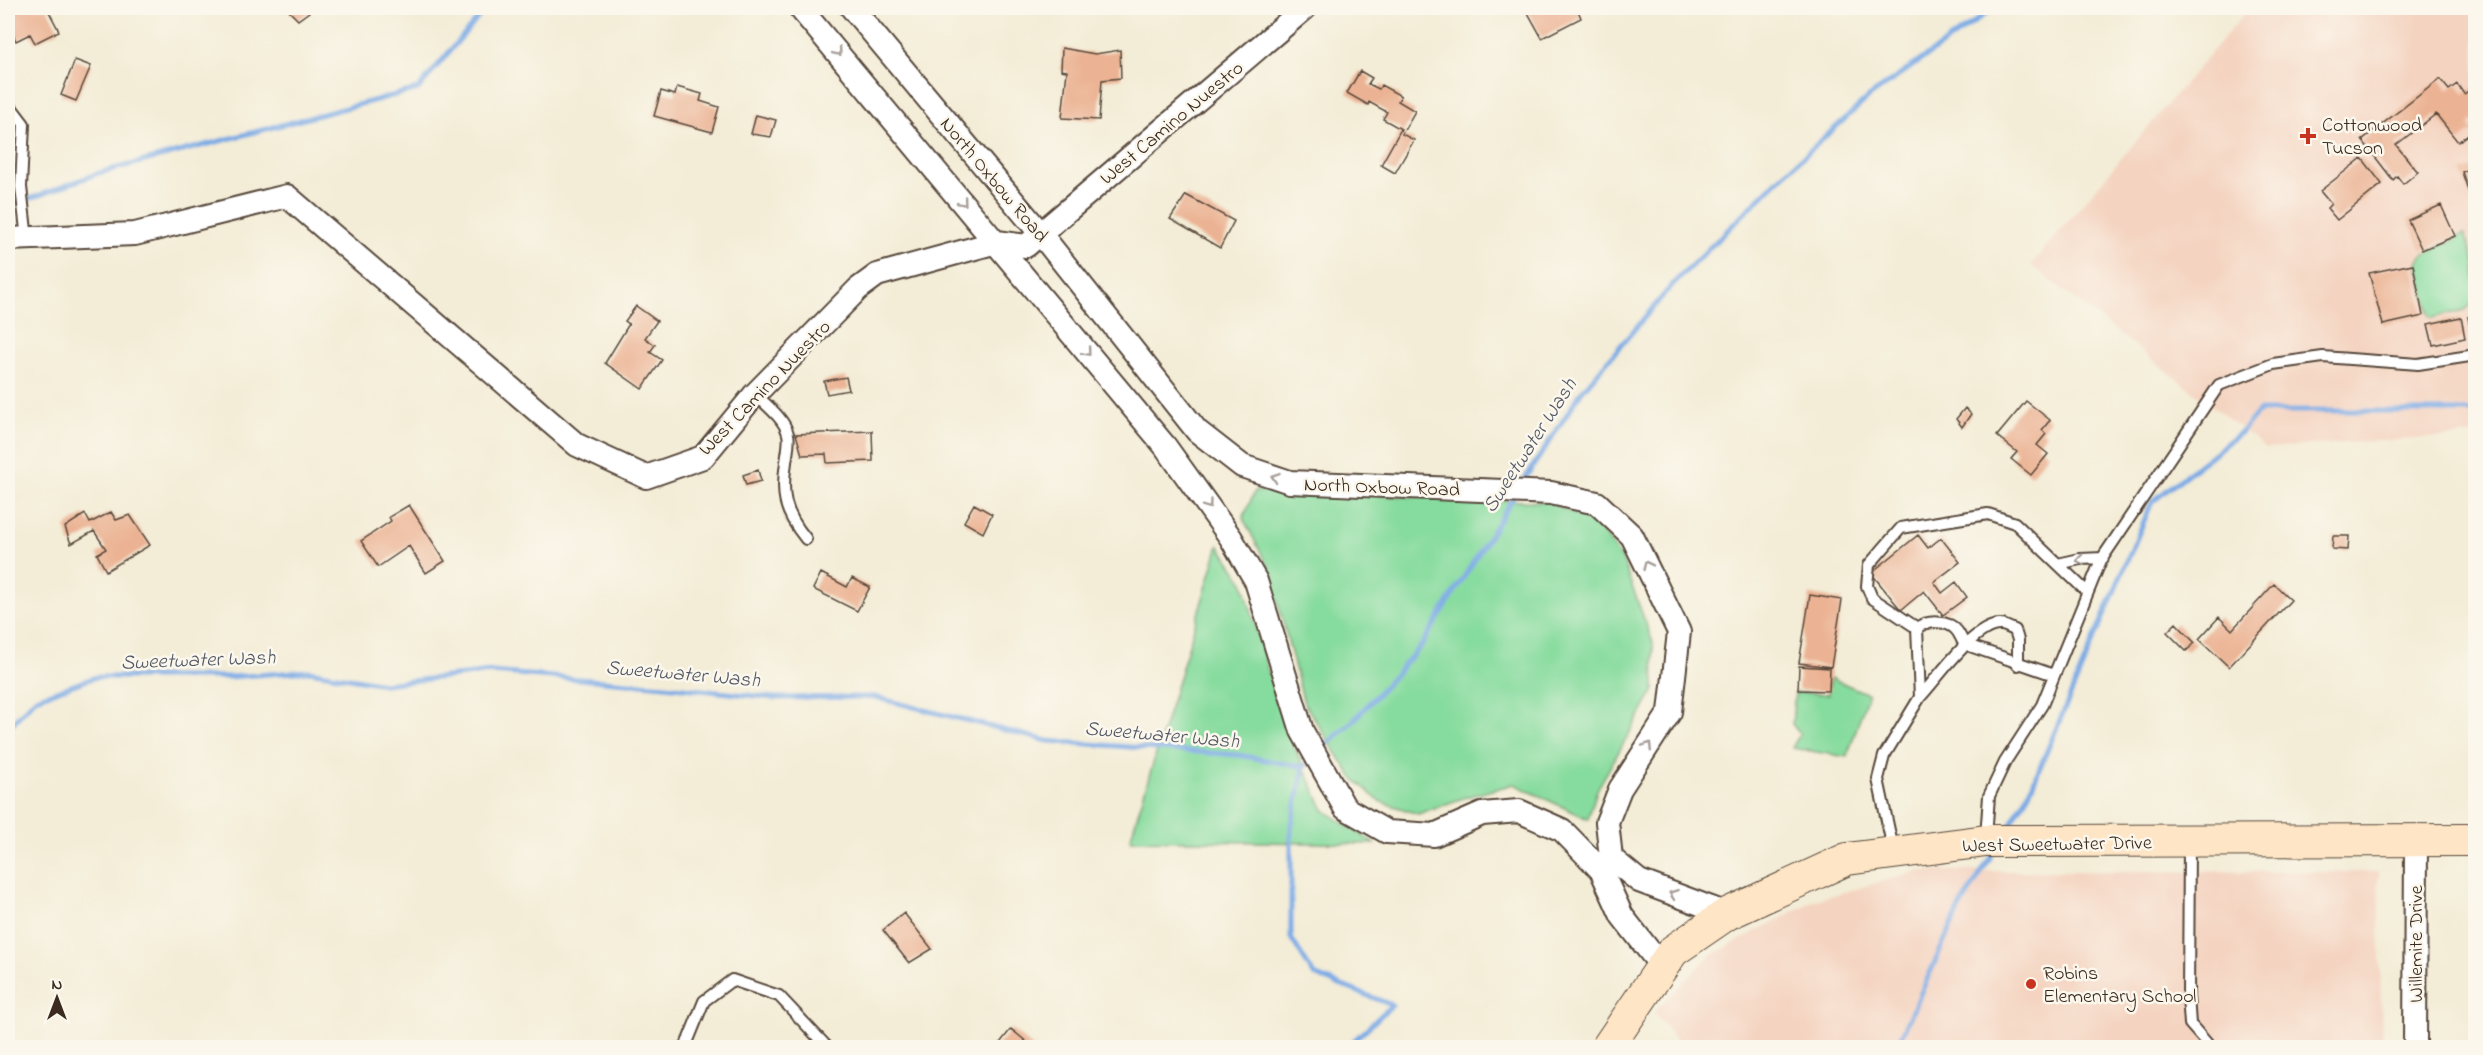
<svg xmlns="http://www.w3.org/2000/svg" width="2483" height="1055" font-family="'Indie Flower',sans-serif">
	<rect width="100%" height="100%" fill="#fbf7ec"/>
	<filter id="ink" filterUnits="userSpaceOnUse"><feTurbulence type="fractalNoise" baseFrequency=".0167" numOctaves="2"/><feDisplacementMap in="SourceGraphic" scale="12" xChannelSelector="R" yChannelSelector="G"/><feConvolveMatrix kernelMatrix="1 2 1 2 8 2 1 2 1" color-interpolation-filters="sRGB"/></filter>
	<filter id="wash" filterUnits="userSpaceOnUse"><feTurbulence type="fractalNoise" baseFrequency=".008" numOctaves="4" result="noise"/><feDisplacementMap in="SourceGraphic" scale="24" xChannelSelector="R" yChannelSelector="G"/><feGaussianBlur stdDeviation="1.35" result="paint"/><feColorMatrix in="noise" values="0 0 0 0 0 0 0 0 0 0 0 0 0 0 0 0 0 1.4 0 .05"/><feComposite in="paint" operator="in"/></filter>
	<g filter="url(#wash)">
		<rect width="100%" height="100%" fill="#f3ecd6"/>
		<!-- built -->
		<path fill="#f4d3c0" d="M 2249,8 L 2475,8 L 2475,435 L 2266,448 L 2031,265 Z
			M 1918,871 L 2378,872 L 2382,1047 L 1683,1048 L 1654,1012 L 1710,956 L 1813,901 Z"/>
		<!-- green -->
		<path fill="#86db9e" stroke="#60825e" stroke-width="1.5" d="M 2464,234 L 2475,262 L 2475,301 L 2465,310 L 2433,318 L 2429,314 L 2418,263 L 2423,255 Z
			M 1255,491 L 1548,502 L 1597,524 L 1622,559 L 1653,643 L 1654,690 L 1597,790 L 1588,819 L 1514,784 L 1463,798 L 1418,814 L 1379,801 L 1352,777 L 1304,703 L 1269,568 L 1243,518 Z
			M 1219,545 L 1243,582 L 1283,723 L 1324,810 L 1375,844 L 1130,840 Z
			M 1831,678 L 1868,694 L 1847,757 L 1792,748 L 1800,734 L 1792,724 L 1795,693 L 1828,694 Z"/>
		<g fill="none" stroke-linecap="round" stroke-linejoin="round">
			<!-- stream -->
			<path stroke="#7baae5" stroke-width="5" d="M 8,207 L 99,173 L 418,89 L 486,8
				M 1521,485 L 1582,391 L 1674,283 L 1782,176 L 1869,97 L 1994,8
				M 8,728 L 36,698 L 96,677 L 230,677 L 309,671 L 384,684 L 491,672 L 665,686 L 774,698 L 874,697 L 1048,741 L 1238,755 L 1304,767 L 1310,760
				M 1319,751 L 1354,720 L 1421,646 L 1513,498
				M 1304,767 L 1291,828 L 1291,938 L 1314,975 L 1392,1005 L 1346,1048
				M 2007,830 L 2030,791 L 2152,502 L 2242,431 L 2259,411 L 2476,411
				M 1896,1048 L 1958,911 L 1993,853"/>
		</g>
		<g id="blocks">
			<!-- building -->
			<path fill="#ebb293" d="M 10,8 L 47,8 L 59,31 L 35,43 L 30,34 L 16,41 L 8,24 L 8,9 Z
				M 286,8 L 305,8 L 309,12 L 298,20 Z
				M 1534,8 L 1577,8 L 1581,18 L 1542,38 L 1527,11 Z
				M 1062,48 L 1095,54 L 1120,50 L 1121,78 L 1102,80 L 1099,120 L 1062,118 L 1067,71 L 1061,70 Z
				M 75,60 L 91,66 L 76,101 L 61,95 Z
				M 1360,71 L 1372,78 L 1368,84 L 1379,89 L 1381,85 L 1401,96 L 1398,101 L 1415,111 L 1402,134 L 1414,140 L 1395,173 L 1381,165 L 1401,129 L 1383,119 L 1387,112 L 1369,102 L 1368,105 L 1347,93 Z
				M 2440,79 L 2449,90 L 2457,84 L 2464,94 L 2476,86 L 2476,120 L 2469,123 L 2472,131 L 2458,142 L 2436,114 L 2396,145 L 2418,172 L 2403,184 L 2397,176 L 2393,180 L 2362,140 Z
				M 677,87 L 702,94 L 700,101 L 719,107 L 712,132 L 654,116 L 661,91 L 675,95 Z
				M 756,115 L 776,120 L 771,137 L 751,134 Z
				M 2362,158 L 2382,184 L 2337,220 L 2327,208 L 2331,204 L 2320,191 Z
				M 2476,166 L 2476,205 L 2473,205 L 2462,172 Z
				M 1186,195 L 1234,221 L 1220,248 L 1170,219 Z
				M 2441,205 L 2455,236 L 2422,250 L 2408,220 Z
				M 2413,264 L 2423,316 L 2383,325 L 2369,273 Z
				M 636,306 L 657,321 L 645,338 L 655,345 L 650,352 L 662,360 L 642,389 L 605,363 L 629,324 L 625,321 Z
				M 2476,316 L 2476,336 L 2472,336 L 2468,317 Z
				M 2461,317 L 2465,338 L 2433,345 L 2428,324 Z
				M 846,377 L 849,390 L 827,394 L 824,381 Z
				M 2026,401 L 2050,420 L 2042,430 L 2046,434 L 2037,445 L 2048,454 L 2031,475 L 2011,459 L 2017,452 L 1997,436 Z
				M 1965,408 L 1971,414 L 1962,427 L 1956,419 Z
				M 872,431 L 873,461 L 827,463 L 826,454 L 802,455 L 796,434 Z
				M 758,470 L 761,481 L 746,485 L 743,475 Z
				M 974,504 L 992,514 L 983,533 L 964,522 Z
				M 409,505 L 445,561 L 426,573 L 409,546 L 378,567 L 361,541 L 391,521 L 389,517 Z
				M 111,512 L 116,520 L 130,515 L 150,545 L 106,571 L 97,554 L 106,549 L 94,531 L 71,544 L 65,527 L 85,514 L 90,523 Z
				M 1918,535 L 1928,548 L 1941,538 L 1960,562 L 1934,582 L 1942,593 L 1956,582 L 1967,597 L 1943,615 L 1924,591 L 1901,610 L 1871,573 Z
				M 2333,536 L 2349,536 L 2348,550 L 2332,549 Z
				M 821,573 L 847,587 L 852,578 L 870,587 L 857,611 L 813,589 Z
				M 2274,584 L 2291,600 L 2229,667 L 2199,639 L 2219,617 L 2232,630 Z
				M 1810,595 L 1842,600 L 1831,667 L 1799,663 Z
				M 2176,623 L 2195,643 L 2186,651 L 2167,632 Z
				M 1799,666 L 1830,668 L 1829,691 L 1798,690 Z
				M 904,913 L 932,949 L 909,963 L 883,930 Z
				M 1011,1029 L 1034,1048 L 996,1048 Z"/>
		</g>
	</g>
	<g filter="url(#ink)">
		<use href="#blocks" fill-opacity="0" stroke="#57473a" stroke-width="1.5"/>
		<g fill="none" stroke-linecap="round" stroke-linejoin="round">
			<defs>
				<path id="lane" d="M 8,103 L 24,124 L 21,187 L 27,239
					M 755,394 C 766,405 784,418 788,434 C 790,441 787,454 786,462 C 781,495 784,512 806,539
					M 2058,564 L 2080,559 L 2103,558
					M 1917,628 L 1872,598 L 1867,586 L 1869,565 L 1901,528 L 1988,514 L 2015,523 L 2087,592
					M 1920,697 C 1938,678 1975,623 2001,625 C 2005,625 2011,629 2015,630 L 2018,640 L 2018,665
					M 1986,837 L 1989,796 L 2005,762 L 2042,705 L 2101,560 L 2219,385 L 2273,364 L 2323,357 L 2418,364 L 2476,355
					M 2189,844 L 2188,996 L 2190,1024 L 2211,1048
					M 1893,849 L 1878,779 L 1884,756 L 1920,697 L 1917,628 C 1927,620 1949,620 1957,631 C 1960,635 1962,640 1964,644 L 2054,675
					M 685,1048 L 704,1001 L 732,980 L 779,996 L 828,1048"/>
				<path id="street" d="M 800,8 L 1165,446 L 1231,538 L 1256,581 L 1302,731 L 1345,808 L 1387,832 L 1434,835 L 1482,814 L 1519,811 L 1562,830 L 1601,870 L 1622,916 L 1662,967
					M 852,8 L 1040,233 L 1197,431 L 1242,466 L 1290,482 L 1551,493 L 1597,503 L 1632,536 L 1679,632 L 1670,712 L 1620,789 L 1607,822 L 1611,858 L 1639,881 L 1727,914
					M 8,239 L 135,234 L 287,196 L 577,445 L 646,477 L 703,457 L 755,394 L 858,289 L 877,275 L 997,242 L 1026,246 L 1305,8
					M 2415,1048 L 2416,841"/>
				<path id="secondary" d="M 1607,1048 L 1673,951 L 1727,914 L 1847,859 L 1986,841 L 2476,840"/>
			</defs>
			<!-- lane casing -->
			<use href="#lane" stroke="#57473a" stroke-width="14"/>
			<!-- street casing -->
			<use href="#street" stroke="#57473a" stroke-width="26"/>
			<!-- secondary casing -->
			<use href="#secondary" stroke="#57473a" stroke-width="34"/>
			<!-- lane -->
			<use href="#lane" stroke="#fff" stroke-width="10"/>
			<!-- street -->
			<use href="#street" stroke="#fff" stroke-width="22"/>
			<!-- secondary -->
			<use href="#secondary" stroke="#fde5c5" stroke-width="32"/>
		</g>
		<!-- one-way arrows -->
		<defs><path id="oneway-chevron" d="M-2-3.5L2.5 0L-2 3.5" fill="none" stroke-width="1.6" stroke-linecap="round" stroke-linejoin="round" transform="scale(1.5)"/></defs>
		<g stroke="#a79f9a">
			<use href="#oneway-chevron" transform="translate(838 52) rotate(50)"/>
			<use href="#oneway-chevron" transform="translate(963 202) rotate(50)"/>
			<use href="#oneway-chevron" transform="translate(1087 352) rotate(50)"/>
			<use href="#oneway-chevron" transform="translate(1275 477) rotate(-161)"/>
			<use href="#oneway-chevron" transform="translate(1208 505) rotate(54)"/>
			<use href="#oneway-chevron" transform="translate(2080 560) rotate(172)"/>
			<use href="#oneway-chevron" transform="translate(1647 565) rotate(-116)"/>
			<use href="#oneway-chevron" transform="translate(1648 746) rotate(-57)"/>
			<use href="#oneway-chevron" transform="translate(1673 894) rotate(-160)"/>
		</g>
	</g>
	<!-- markers -->
	<g fill="#c8321e" stroke="#fbf7ec" stroke-width="2">
		<path d="M2305 127h6v6h6v6h-6v6h-6v-6h-6v-6h6z"/>
		<circle cx="2031" cy="984" r="6"/>
	</g>
	<g text-anchor="middle" stroke-width="5" stroke-linejoin="round" paint-order="stroke">
		<!-- street labels -->
		<g font-size="20" fill="#3b2a1e" stroke="#fbf7ec">
			<text transform="translate(1171 122) rotate(-40)" y="7">West Camino Nuestro</text>
			<text transform="translate(995 179) rotate(50)" y="7">North Oxbow Road</text>
			<text transform="translate(764 387) rotate(-46)" y="7">West Camino Nuestro</text>
			<text transform="translate(1382 486) rotate(2)" y="7">North Oxbow Road</text>
			<text transform="translate(2057 843) rotate(-1)" y="7">West Sweetwater Drive</text>
			<text transform="translate(2415 944) rotate(-90)" y="7">Willemite Drive</text>
		</g>
		<!-- poi labels -->
		<g font-size="20" fill="#3b2a1e" stroke="#fbf7ec" text-anchor="start">
			<text x="2322" y="131">Cottonwood<tspan x="2322" dy="23">Tucson</tspan></text>
			<text x="2043" y="979">Robins<tspan x="2043" dy="23">Elementary School</tspan></text>
		</g>
		<!-- water labels -->
		<g font-size="21" font-style="italic" fill="#515764" stroke="#fbf7ec">
			<text transform="translate(1529 445) rotate(-57)" y="7">Sweetwater Wash</text>
			<text transform="translate(198 659) rotate(-2)" y="7">Sweetwater Wash</text>
			<text transform="translate(683 673) rotate(5)" y="7">Sweetwater Wash</text>
			<text transform="translate(1162 734) rotate(5)" y="7">Sweetwater Wash</text>
		</g>
	</g>
	<!-- margin -->
	<rect width="2483" height="1055" fill="none" stroke="#fbf7ec" stroke-width="30"/>
	<!-- north arrow -->
	<g transform="translate(57 998)" stroke="#fbf7ec" stroke-width="4.5" paint-order="stroke">
	<path d="M0-4.5L10 22L0 15L-10 22Z" fill="#3b2a1e"/>
	<text y="-9" font-size="16" font-weight="bold" text-anchor="middle" fill="#3b2a1e">N</text>
	</g>
</svg>
